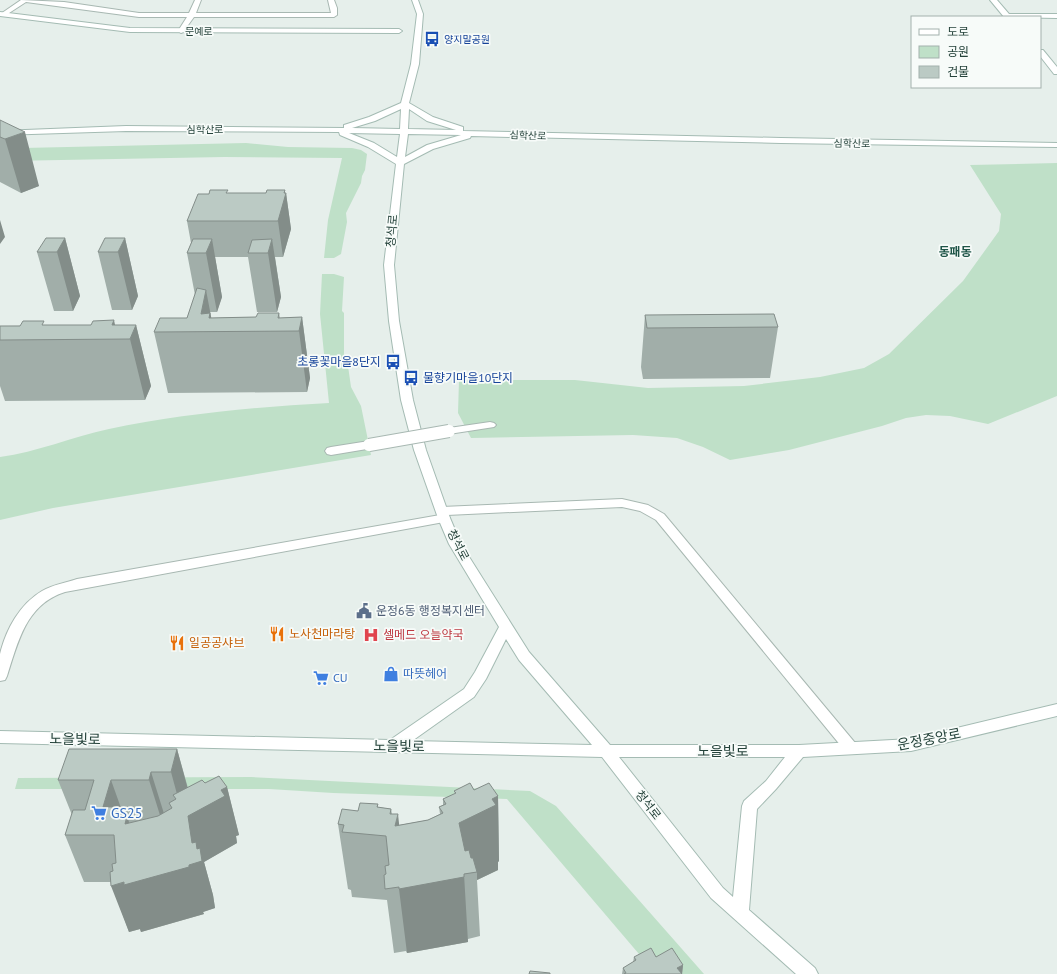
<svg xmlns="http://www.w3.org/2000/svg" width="1057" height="974" font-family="'PT Sans','Noto Sans KR',sans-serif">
	<rect width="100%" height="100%" fill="#e6efeb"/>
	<!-- green -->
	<path fill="#bfe0c8" d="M 246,143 L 288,147 L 352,148 L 361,150 L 367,154 L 365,170 L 362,176 L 361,183 L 346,213 L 347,222 L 341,254 L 334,258 L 324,258 L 328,220 L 342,158 L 224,157 L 7,161 L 23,148 Z
		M 1057,163 L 1057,396 L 988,424 L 950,416 L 926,415 L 906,418 L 882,426 L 789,450 L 730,460 L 703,447 L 677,438 L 633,435 L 471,438 L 458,413 L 459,380 L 575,380 L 648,388 L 744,386 L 820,377 L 864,368 L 889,354 L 963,281 L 999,231 L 1001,214 L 970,165 Z
		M 322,274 L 334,274 L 344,277 L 342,311 L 344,313 L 344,355 L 347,359 L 351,387 L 361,406 L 371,455 L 53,508 L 0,520 L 0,457 C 37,452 72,437 109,429 C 181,414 255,407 329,403 L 320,314 Z
		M 251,777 L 530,791 L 556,806 L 704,974 L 656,974 L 507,799 L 333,793 L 269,789 L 15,789 L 18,778 Z"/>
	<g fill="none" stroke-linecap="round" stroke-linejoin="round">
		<defs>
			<path id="street" d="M 21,0 L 64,2 L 139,13 L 189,13 L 195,0 L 201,0 L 196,13 L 331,13 L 328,0 L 334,0 L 337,8 L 337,15 L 334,17 L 194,17 L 183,32 L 181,33 L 178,31 L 187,17 L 139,17 L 26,2 L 6,15 L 2,15 L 2,13 Z
				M 490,422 L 494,423 L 496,425 L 494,427 L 449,434 L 445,433 L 443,431 L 445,429 L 449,428 Z
				M 369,441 L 373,442 L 375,445 L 373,448 L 331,455 L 327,454 L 325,451 L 327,448 L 331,447 Z
				M 622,499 L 648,505 L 664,514 L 856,744 L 858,748 L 856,752 L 851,754 L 846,752 L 656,520 L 640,511 L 622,507 L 447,515 L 450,518 L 448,521 L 444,522 L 65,592 C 26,604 18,642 7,676 L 5,680 L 0,681 C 0,673 0,662 0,654 C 6,629 20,604 42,591 C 52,585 65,583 77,579 L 440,515 L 436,511 L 438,508 L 442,507 Z"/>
			<path id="secondary" d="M 412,0 L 418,0 L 423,14 L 419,64 L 409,103 L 433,117 L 463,127 L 463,131 L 781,138 L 1057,143 L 1057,147 L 781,143 L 471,136 L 470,138 L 433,149 L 404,164 L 394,265 L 399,321 L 413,400 L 426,450 L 450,518 L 461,544 L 529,652 L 610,745 L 799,745 L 911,739 L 1057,704 L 1057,716 L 911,751 L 803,757 L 776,789 L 757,809 L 749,910 L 815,968 L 818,974 L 796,974 L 711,898 L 602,757 L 0,743 L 0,731 L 390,740 L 464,689 L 475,672 L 499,627 L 449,544 L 438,518 L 414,450 L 401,400 L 389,321 L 384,265 L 396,164 L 368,147 L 340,135 L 339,132 L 126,131 L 0,135 L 0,131 L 126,126 L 344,128 L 344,125 L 369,117 L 401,103 L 411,64 L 417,14 ZM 401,109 L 400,129 L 352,128 L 375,121 ZM 409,109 L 427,121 L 456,130 L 408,129 ZM 349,133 L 400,134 L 397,157 L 374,143 ZM 408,134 L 461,135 L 427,145 L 405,157 ZM 506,639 L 519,660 L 592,745 L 412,741 L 474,697 L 486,679 ZM 619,757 L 785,757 L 766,781 L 744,801 L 742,806 L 733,897 L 723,888 Z
				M 990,0 L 997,0 L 1009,14 L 1057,14 L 1057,18 L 1004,17 Z
				M 0,12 L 130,28 L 399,29 L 402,31 L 399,33 L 130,32 L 0,16 Z
				M 1040,50 L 1043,50 L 1057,67 L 1057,74 L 1054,74 L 1040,56 Z"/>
		</defs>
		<!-- street casing -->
		<use href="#street" stroke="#a8b8b2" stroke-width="2"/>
		<!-- secondary casing -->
		<use href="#secondary" stroke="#a4bbb3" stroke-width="2"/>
		<!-- street -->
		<use href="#street" fill="#fff" fill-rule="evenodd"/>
		<!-- secondary -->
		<use href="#secondary" fill="#fff" fill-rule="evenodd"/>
		<defs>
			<path id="street-bridge" d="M 369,445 L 449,431"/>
		</defs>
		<!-- street-bridge casing -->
		<use href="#street-bridge" stroke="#a8b8b2" stroke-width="14" stroke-linecap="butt"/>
		<!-- street-bridge -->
		<use href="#street-bridge" stroke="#fff" stroke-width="12"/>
	</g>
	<!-- wall -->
	<path fill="#a1aea9" d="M 0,120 L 39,186 L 21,193 L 0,182 Z
		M 285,190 L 285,193 L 286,193 L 291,229 L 283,257 L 275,257 L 281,297 L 277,312 L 257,312 L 248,257 L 215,257 L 222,297 L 217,312 L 210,312 L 211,318 L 256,317 L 279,313 L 280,318 L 302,317 L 310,378 L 307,392 L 168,393 L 154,332 L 187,318 L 195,295 L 187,253 L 191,243 L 187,221 L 228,193 L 266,193 Z
		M 65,238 L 80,296 L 73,311 L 54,311 L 37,252 Z
		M 125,238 L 138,296 L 132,310 L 112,310 L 98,252 Z
		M 645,315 L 778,327 L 770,378 L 643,379 L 641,367 Z
		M 136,325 L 151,386 L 145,400 L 5,401 L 0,386 L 0,326 Z
		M 177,749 L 188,788 L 205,783 L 227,787 L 239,835 L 236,836 L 237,843 L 204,862 L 213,895 L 215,908 L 203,912 L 204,914 L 141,932 L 140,929 L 129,932 L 111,882 L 84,882 L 65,835 L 72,815 L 58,780 Z
		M 474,790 L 498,796 L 499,861 L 498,862 L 498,870 L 477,880 L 480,936 L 468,939 L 468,942 L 407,953 L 406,951 L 394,953 L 387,900 L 352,897 L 351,890 L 348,889 L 338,824 L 358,811 L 378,804 L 378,807 L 391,809 L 392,814 L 399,825 L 428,820 L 440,814 L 439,807 L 443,805 L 443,799 L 455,794 L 454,791 Z
		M 634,957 L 656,957 L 683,965 L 682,974 L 622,974 L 623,968 L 633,962 Z"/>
	<!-- shaded-wall -->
	<path fill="#838d89" d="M 25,132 L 39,186 L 21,193 L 5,139 Z
		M 285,190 L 285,197 L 286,193 L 291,229 L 283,257 L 278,221 Z
		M 0,220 L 5,237 L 0,244 Z
		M 65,238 L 80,296 L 73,311 L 57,252 Z
		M 125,238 L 138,296 L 132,310 L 118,252 Z
		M 212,239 L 222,297 L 217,312 L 206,253 Z
		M 272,239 L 281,297 L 277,312 L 268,253 Z
		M 206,290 L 214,332 L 201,314 Z
		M 302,317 L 310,378 L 307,392 L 299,331 Z
		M 114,320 L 118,339 L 112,325 Z
		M 136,325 L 151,386 L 145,400 L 130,339 Z
		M 177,749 L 190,797 L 184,820 L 171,772 Z
		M 151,772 L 166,820 L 164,828 L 149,780 Z
		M 111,780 L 126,822 L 127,816 L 143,864 L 103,807 Z
		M 227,787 L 239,835 L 236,836 L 237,843 L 204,862 L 213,895 L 215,908 L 203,912 L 204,914 L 141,932 L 140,929 L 129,932 L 111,886 L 189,865 L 188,816 L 221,790 Z
		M 498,796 L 499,861 L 498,862 L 498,870 L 477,880 L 477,872 L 464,874 L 468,942 L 407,953 L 399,889 L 395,826 L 398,814 L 405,879 L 459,823 L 492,799 Z
		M 683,965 L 682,974 L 677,968 Z"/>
	<!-- building -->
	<path fill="#bbcac4" stroke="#838d89" d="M 0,120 L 25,132 L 5,139 L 0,137 Z
		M 210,190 L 228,190 L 226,193 L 266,193 L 267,190 L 285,190 L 284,193 L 286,193 L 278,221 L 187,221 L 198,194 L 209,194 Z
		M 46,238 L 65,238 L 57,252 L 37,252 Z
		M 105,238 L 125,238 L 118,252 L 98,252 Z
		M 193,239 L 212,239 L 206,253 L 187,253 Z
		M 272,239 L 268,253 L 248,253 L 252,240 Z
		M 197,288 L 206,290 L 201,314 L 210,313 L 209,318 L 256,317 L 258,313 L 279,313 L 278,318 L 302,317 L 299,331 L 154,332 L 160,318 L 187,318 Z
		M 774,314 L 778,327 L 647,328 L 645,315 Z
		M 114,320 L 112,325 L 136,325 L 130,339 L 0,340 L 0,326 L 20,326 L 23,321 L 44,321 L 42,325 L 91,325 L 93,321 Z
		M 69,749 L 177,749 L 171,772 L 151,772 L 149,780 L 111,780 L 103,807 L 117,807 L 115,811 L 121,811 L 120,816 L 127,816 L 125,824 L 158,816 L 172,808 L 169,803 L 176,799 L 173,795 L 202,780 L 205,783 L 219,776 L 227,787 L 221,790 L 225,796 L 188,816 L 192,843 L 196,842 L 197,849 L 200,848 L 202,861 L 189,865 L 189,867 L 124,885 L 124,882 L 111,886 L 110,872 L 113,871 L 112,864 L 116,863 L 114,835 L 65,835 L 73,810 L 85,810 L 94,780 L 58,780 Z
		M 470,783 L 474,790 L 489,783 L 498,796 L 492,799 L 496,805 L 459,823 L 465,851 L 469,850 L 471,858 L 473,858 L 477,872 L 464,874 L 464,877 L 399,889 L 399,887 L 385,889 L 384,875 L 386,874 L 385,866 L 389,865 L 386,836 L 342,832 L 344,825 L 338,824 L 342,809 L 358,811 L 360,803 L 378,804 L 377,807 L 391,809 L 390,814 L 398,814 L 395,826 L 428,820 L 443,813 L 439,807 L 446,804 L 443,799 L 456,793 L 454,791 Z
		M 651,948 L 656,957 L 672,948 L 683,965 L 677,968 L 682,974 L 624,974 L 626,973 L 623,968 L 636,960 L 634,957 Z
		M 530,971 L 550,973 L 550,974 L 529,974 Z"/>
	<!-- icons -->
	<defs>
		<symbol id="bus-bare" viewBox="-9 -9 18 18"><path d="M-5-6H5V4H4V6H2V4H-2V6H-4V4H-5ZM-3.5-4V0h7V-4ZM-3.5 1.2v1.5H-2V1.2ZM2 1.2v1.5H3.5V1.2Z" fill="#1a4fb4" stroke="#f7fbf9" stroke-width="2.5" paint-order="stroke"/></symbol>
		<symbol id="civic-bare" viewBox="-9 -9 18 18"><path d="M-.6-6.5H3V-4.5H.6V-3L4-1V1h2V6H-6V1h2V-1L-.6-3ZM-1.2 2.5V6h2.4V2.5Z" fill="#5c6f8a" stroke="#f7fbf9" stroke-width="2.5" paint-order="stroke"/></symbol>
		<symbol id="restaurant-bare" viewBox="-9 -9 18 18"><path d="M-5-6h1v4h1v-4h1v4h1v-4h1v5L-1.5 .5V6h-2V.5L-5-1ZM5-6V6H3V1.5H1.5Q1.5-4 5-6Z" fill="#e8710a" stroke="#f7fbf9" stroke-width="2.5" paint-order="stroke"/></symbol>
		<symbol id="hospital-bare" viewBox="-9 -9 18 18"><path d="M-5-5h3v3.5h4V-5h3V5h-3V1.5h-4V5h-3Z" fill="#e0444e" stroke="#f7fbf9" stroke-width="2.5" paint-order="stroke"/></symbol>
		<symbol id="shop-bare" viewBox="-9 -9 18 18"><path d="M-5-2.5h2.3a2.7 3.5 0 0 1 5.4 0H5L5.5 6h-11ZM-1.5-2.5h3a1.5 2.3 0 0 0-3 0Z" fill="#3f7fe0" stroke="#f7fbf9" stroke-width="2.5" paint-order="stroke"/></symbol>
		<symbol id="supermarket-bare" viewBox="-9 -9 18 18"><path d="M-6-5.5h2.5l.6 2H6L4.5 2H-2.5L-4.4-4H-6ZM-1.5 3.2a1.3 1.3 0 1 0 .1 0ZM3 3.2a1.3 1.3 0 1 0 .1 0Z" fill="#3f7fe0" stroke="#f7fbf9" stroke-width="2.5" paint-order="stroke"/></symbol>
	</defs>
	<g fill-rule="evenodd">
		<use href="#bus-bare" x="421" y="28" width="22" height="22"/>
		<use href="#bus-bare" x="382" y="351" width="22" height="22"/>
		<use href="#bus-bare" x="400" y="367" width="22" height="22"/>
		<use href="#civic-bare" x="353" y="600" width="22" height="22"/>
		<use href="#restaurant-bare" x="266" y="623" width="22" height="22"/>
		<use href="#hospital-bare" x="360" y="624" width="22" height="22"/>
		<use href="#restaurant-bare" x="166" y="632" width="22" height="22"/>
		<use href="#shop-bare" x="380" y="663" width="22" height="22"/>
		<use href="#supermarket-bare" x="310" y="667" width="22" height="22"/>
		<use href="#supermarket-bare" x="88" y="802" width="22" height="22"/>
	</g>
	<g text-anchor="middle" stroke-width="3.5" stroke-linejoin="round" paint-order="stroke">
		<!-- far-street labels -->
		<g font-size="10" fill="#24423a" stroke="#f7fbf9">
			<text x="199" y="35">문예로</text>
			<text x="205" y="133">심학산로</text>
			<text transform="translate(528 135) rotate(2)" y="4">심학산로</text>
			<text transform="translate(852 143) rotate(1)" y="4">심학산로</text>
		</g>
		<!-- far-transit labels -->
		<g font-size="10" fill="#164399" stroke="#f7fbf9" text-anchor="start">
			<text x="444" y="43">양지말공원</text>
		</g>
		<!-- street labels -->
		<g font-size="12" fill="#24423a" stroke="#f7fbf9">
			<text transform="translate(392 231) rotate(-85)" y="4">청석로</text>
			<text transform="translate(458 545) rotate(63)" y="4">청석로</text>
			<text transform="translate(648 805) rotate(52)" y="4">청석로</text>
		</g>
		<!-- far-quarter labels -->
		<g font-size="12" font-weight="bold" fill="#1f5548" stroke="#f7fbf9">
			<text x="955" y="256">동패동</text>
		</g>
		<!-- transit labels -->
		<g font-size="12" fill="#164399" stroke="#f7fbf9" text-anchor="end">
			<text x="381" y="366">초롱꽃마을8단지</text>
			<text x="423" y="382" text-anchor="start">물향기마을10단지</text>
		</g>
		<!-- service labels -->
		<g font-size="12" fill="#4e5e75" stroke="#f7fbf9" text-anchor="start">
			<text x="376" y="615">운정6동 행정복지센터</text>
		</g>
		<!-- food labels -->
		<g font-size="12" fill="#c56008" stroke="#f7fbf9" text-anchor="start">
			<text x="289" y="638">노사천마라탕</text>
			<text x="189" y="647">일공공샤브</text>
		</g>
		<!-- health labels -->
		<g font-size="12" fill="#be3a42" stroke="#f7fbf9" text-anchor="start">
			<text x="383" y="639">셀메드 오늘약국</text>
		</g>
		<!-- shop labels -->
		<g font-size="12" fill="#366cbe" stroke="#f7fbf9" text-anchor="start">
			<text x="403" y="678">따뜻헤어</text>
			<text x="333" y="682">CU</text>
		</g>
		<!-- near-street labels -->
		<g font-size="14" fill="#24423a" stroke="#f7fbf9">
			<text transform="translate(75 739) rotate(1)" y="5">노을빛로</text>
			<text transform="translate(929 739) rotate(-11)" y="5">운정중앙로</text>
			<text transform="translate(399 746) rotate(1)" y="5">노을빛로</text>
			<text x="723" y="756">노을빛로</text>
		</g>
		<!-- near-shop labels -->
		<g font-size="14" fill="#366cbe" stroke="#f7fbf9" text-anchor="start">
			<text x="111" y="818">GS25</text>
		</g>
	</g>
	<!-- legend -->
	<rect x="911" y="16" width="130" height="72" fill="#f7fbf9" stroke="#a3b1ad"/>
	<rect x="919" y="29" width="20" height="6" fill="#ffffff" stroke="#a3b1ad"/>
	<text x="947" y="36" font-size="12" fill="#24423a">도로</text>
	<rect x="919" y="46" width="20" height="12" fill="#bfe0c8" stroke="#a3b1ad"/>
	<text x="947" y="56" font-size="12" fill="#24423a">공원</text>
	<rect x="919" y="66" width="20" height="12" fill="#bbcac4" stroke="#a3b1ad"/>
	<text x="947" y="76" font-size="12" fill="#24423a">건물</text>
</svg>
